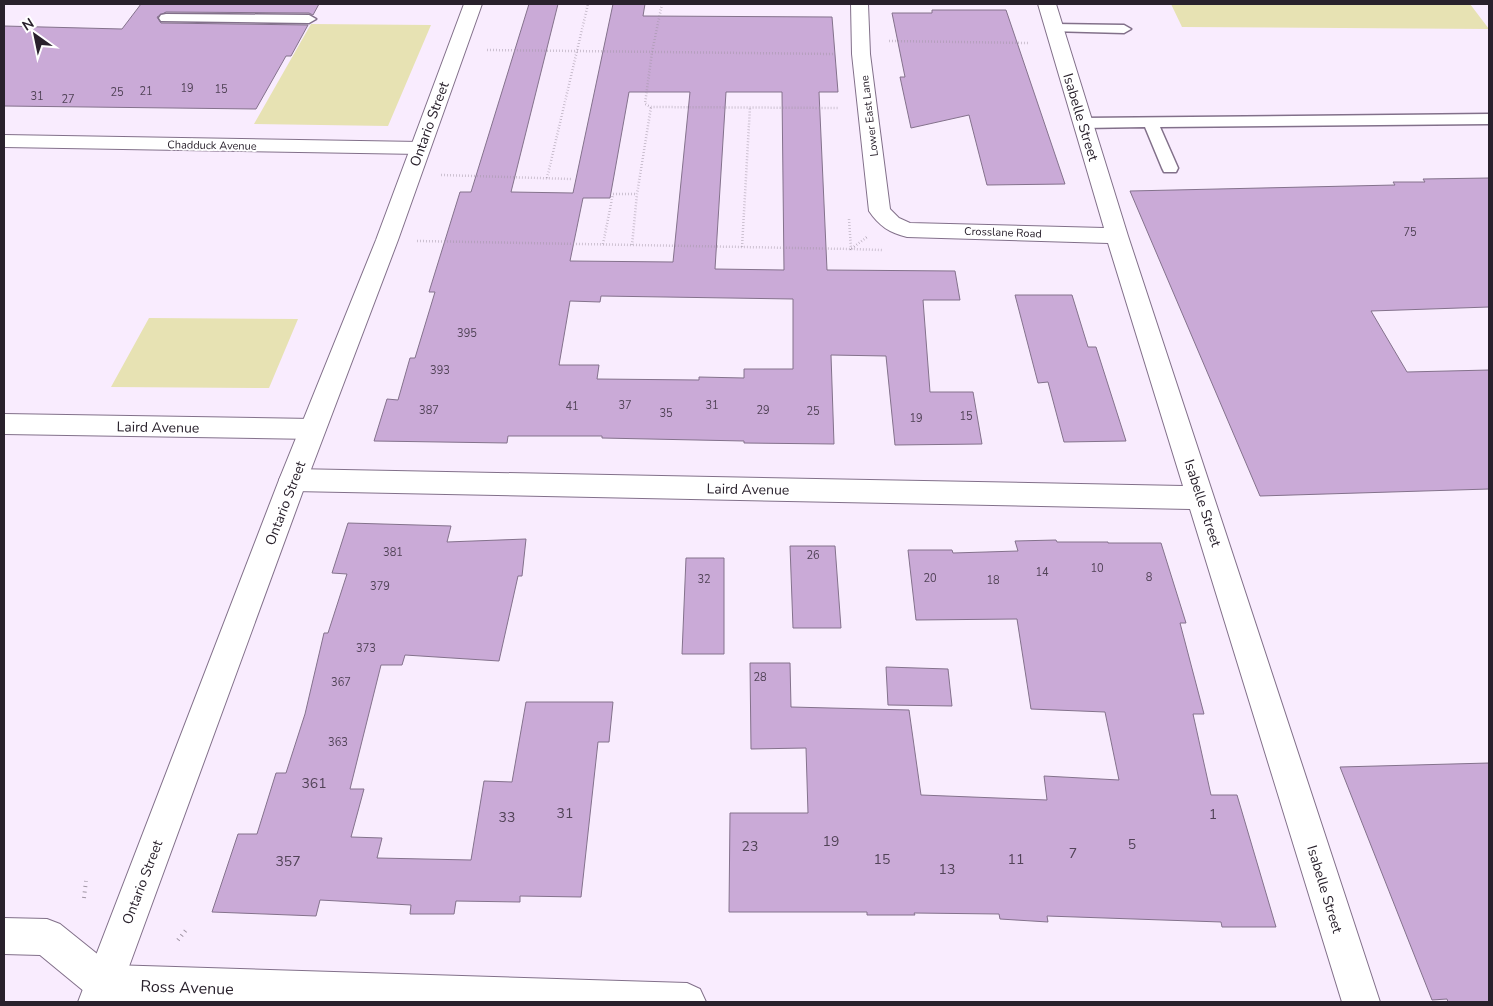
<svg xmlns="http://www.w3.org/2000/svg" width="1493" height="1006" font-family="'Nunito Sans',sans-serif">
	<rect width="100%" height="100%" fill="#f9ecfe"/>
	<!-- green -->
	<path fill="#e7e2b3" d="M 1171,4 L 1470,4 L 1489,29 L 1182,27 Z
		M 311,24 L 431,25 L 388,126 L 254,124 Z
		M 149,318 L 298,319 L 269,388 L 111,387 Z"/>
	<!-- building -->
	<path fill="#caaad7" stroke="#84728c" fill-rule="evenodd" d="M 141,4 L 319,4 L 313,15 L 309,13 L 166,12 L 157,17 L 161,23 L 308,25 L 291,56 L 286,56 L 256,109 L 4,106 L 4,26 L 122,29 Z
		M 529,4 L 558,4 L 511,192 L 573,193 L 613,4 L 645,4 L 643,16 L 832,17 L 838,92 L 819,92 L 827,270 L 955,271 L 960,300 L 923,300 L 930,392 L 973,392 L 982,444 L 895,445 L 886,356 L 831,355 L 834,444 L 744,443 L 744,441 L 602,438 L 602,436 L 508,436 L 507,443 L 374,441 L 387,399 L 398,400 L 410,358 L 415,358 L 435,292 L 429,292 L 460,192 L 471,192 ZM 629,92 L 690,92 L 673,262 L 570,261 L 583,198 L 610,198 ZM 726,92 L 782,92 L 784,270 L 715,269 ZM 601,296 L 793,299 L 793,369 L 744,369 L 744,378 L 699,377 L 699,380 L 597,379 L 599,365 L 559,365 L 570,301 L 600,302 Z
		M 932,10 L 1006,10 L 1065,184 L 987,185 L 969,115 L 911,128 L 900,77 L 905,77 L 892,13 L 932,13 Z
		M 1489,178 L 1489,307 L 1371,311 L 1407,372 L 1489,370 L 1489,489 L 1260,496 L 1130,191 L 1395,185 L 1393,182 L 1425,182 L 1423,179 Z
		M 1015,295 L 1072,295 L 1088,347 L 1096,347 L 1126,441 L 1064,442 L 1048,382 L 1038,383 Z
		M 348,523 L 451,526 L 447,542 L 526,539 L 522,576 L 518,576 L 499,661 L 405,655 L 402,665 L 381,665 L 350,789 L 364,789 L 351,837 L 382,838 L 377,858 L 471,860 L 484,781 L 512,782 L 526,702 L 613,702 L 609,742 L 598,742 L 581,897 L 520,896 L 520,902 L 456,901 L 454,914 L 410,914 L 411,905 L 320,900 L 316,916 L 212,912 L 238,834 L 257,834 L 276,773 L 286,773 L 305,714 L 324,633 L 328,633 L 347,574 L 332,573 Z
		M 1056,540 L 1057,542 L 1108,542 L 1108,543 L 1161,543 L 1186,623 L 1180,623 L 1204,714 L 1193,714 L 1211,795 L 1237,795 L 1276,927 L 1222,927 L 1221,922 L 1047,916 L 1048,922 L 1000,919 L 999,914 L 914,913 L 915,915 L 867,915 L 867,912 L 729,912 L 730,813 L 808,813 L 806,748 L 751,749 L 750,663 L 790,663 L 791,707 L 909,710 L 921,795 L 1047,800 L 1044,776 L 1119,780 L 1105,712 L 1031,709 L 1017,619 L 916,620 L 908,550 L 952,550 L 953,553 L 1018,551 L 1015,541 Z
		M 790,546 L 835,546 L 841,628 L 793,628 Z
		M 686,558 L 724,558 L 724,654 L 682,654 Z
		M 886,667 L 948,669 L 952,706 L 888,705 Z
		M 1489,763 L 1489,1002 L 1448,1002 L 1447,999 L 1432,1000 L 1340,767 Z"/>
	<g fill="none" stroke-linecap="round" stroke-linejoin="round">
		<defs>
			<path id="service" d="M 166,14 L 309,15 L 316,19 L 309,23 L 161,21 L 159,18 L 161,15 Z
				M 1054,24 L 1124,25 L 1131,29 L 1124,33 L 1049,31 L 1047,28 Z
				M 1489,114 L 1489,124 L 1160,127 L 1178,168 L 1176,172 L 1164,172 L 1162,168 L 1145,127 L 1083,128 L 1075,123 L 1083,118 Z"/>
			<path id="minor" d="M 851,4 L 868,4 L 870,54 L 890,209 L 899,218 L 910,223 L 1104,228 L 1038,4 L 1056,4 L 1128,236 L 1380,1002 L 1342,1002 L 1190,509 L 293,491 L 283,488 L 279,480 L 283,472 L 293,469 L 1183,486 L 1108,243 L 907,237 C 890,233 879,226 869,211 L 852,54 Z
				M 4,135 L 420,142 L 427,144 L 430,148 L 427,152 L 420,154 L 4,147 Z
				M 4,414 L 313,419 L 322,422 L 326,429 L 322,436 L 313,439 L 4,434 Z
				M 4,918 L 47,919 L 60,924 L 111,965 L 687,983 L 700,989 L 706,1002 L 103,1002 L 91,997 L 40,955 L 4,954 Z"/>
			<path id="tertiary" d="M 464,4 L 482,4 L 398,240 L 307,480 L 116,1002 L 78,1002 L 279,480 L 376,240 Z"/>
		</defs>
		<!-- service casing -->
		<use href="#service" stroke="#82708a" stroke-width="3"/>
		<!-- minor casing -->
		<use href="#minor" stroke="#82708a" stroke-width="2"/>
		<!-- tertiary casing -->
		<use href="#tertiary" stroke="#82708a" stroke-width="2"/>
		<!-- path-far1 -->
		<path stroke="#a095a4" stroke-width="2.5" stroke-dasharray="0.5 2.5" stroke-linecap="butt" d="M 662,4 L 652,52 L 645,104 L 651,107 L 839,108
			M 889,41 L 1028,43
			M 487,50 L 833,54
			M 441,175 L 571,179
			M 547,178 L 588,4
			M 849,219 L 851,249 L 882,250
			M 417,241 L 851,249 L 867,237
			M 603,244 L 613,194 L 637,194
			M 632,245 L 637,194 L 651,107
			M 742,247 L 750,107"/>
		<!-- path -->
		<path stroke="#a095a4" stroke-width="4" stroke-dasharray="1 4.5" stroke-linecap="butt" d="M 84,898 L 86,881
			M 178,940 L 186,930"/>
		<!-- service -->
		<use href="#service" fill="#fff" fill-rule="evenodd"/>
		<!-- minor -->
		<use href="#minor" fill="#fff" fill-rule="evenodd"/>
		<!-- tertiary -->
		<use href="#tertiary" fill="#fff" fill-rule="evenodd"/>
	</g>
	<g text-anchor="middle" stroke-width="4" stroke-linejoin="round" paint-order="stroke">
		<!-- number labels -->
		<g font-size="11" fill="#514357">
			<text x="187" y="92">19</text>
			<text x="221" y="93">15</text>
			<text x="146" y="95">21</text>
			<text x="117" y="96">25</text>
			<text x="37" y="100">31</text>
			<text x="68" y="103">27</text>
			<text x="1410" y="236">75</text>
			<text x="467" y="337">395</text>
			<text x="440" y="374">393</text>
			<text x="625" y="409">37</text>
			<text x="712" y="409">31</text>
			<text x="572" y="410">41</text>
			<text x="429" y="414">387</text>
			<text x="763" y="414">29</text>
			<text x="813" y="415">25</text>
			<text x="666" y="417">35</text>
			<text x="966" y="420">15</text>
			<text x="916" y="422">19</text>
			<text x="393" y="556">381</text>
			<text x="813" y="559">26</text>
			<text x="1097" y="572">10</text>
			<text x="1042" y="576">14</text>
			<text x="1149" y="581">8</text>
			<text x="930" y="582">20</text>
			<text x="704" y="583">32</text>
			<text x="993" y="584">18</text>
			<text x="380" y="590">379</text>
			<text x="366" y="652">373</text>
			<text x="760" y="681">28</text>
			<text x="341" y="686">367</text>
			<text x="338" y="746">363</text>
		</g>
		<!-- far-street labels -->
		<g font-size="11" fill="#29212c" stroke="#fff">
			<text transform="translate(869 116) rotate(-97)" y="4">Lower East Lane</text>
			<text transform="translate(212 145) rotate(1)" y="4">Chadduck Avenue</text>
			<text transform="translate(1003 232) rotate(2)" y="4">Crosslane Road</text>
		</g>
		<!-- street labels -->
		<g font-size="14" fill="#29212c" stroke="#fff">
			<text transform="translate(1081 117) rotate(73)" y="5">Isabelle Street</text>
			<text transform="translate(429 124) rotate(-70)" y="5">Ontario Street</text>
			<text transform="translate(158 427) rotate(1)" y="5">Laird Avenue</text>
			<text transform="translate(748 489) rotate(1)" y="5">Laird Avenue</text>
			<text transform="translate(285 503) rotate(-69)" y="5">Ontario Street</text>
			<text transform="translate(1203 503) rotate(72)" y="5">Isabelle Street</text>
			<text transform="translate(142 882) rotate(-69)" y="5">Ontario Street</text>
			<text transform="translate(1325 889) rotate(73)" y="5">Isabelle Street</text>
		</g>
		<!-- near-number labels -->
		<g font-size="14" fill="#514357">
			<text x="314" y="788">361</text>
			<text x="565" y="818">31</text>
			<text x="1213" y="819">1</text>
			<text x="507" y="822">33</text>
			<text x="831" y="846">19</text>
			<text x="1132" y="849">5</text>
			<text x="750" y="851">23</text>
			<text x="1073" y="858">7</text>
			<text x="882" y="864">15</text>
			<text x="1016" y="864">11</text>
			<text x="288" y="866">357</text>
			<text x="947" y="874">13</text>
		</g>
		<!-- near-street labels -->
		<g font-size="16" fill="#29212c" stroke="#fff">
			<text transform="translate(187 987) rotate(2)" y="6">Ross Avenue</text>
		</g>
	</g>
	<!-- border -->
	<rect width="1493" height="1006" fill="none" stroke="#29212c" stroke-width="10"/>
	<!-- north arrow -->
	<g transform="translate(35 35) rotate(327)" stroke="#ffffff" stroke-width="4" paint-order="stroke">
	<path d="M0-4L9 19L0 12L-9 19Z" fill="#29212c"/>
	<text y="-8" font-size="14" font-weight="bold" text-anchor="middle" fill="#29212c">N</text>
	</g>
</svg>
